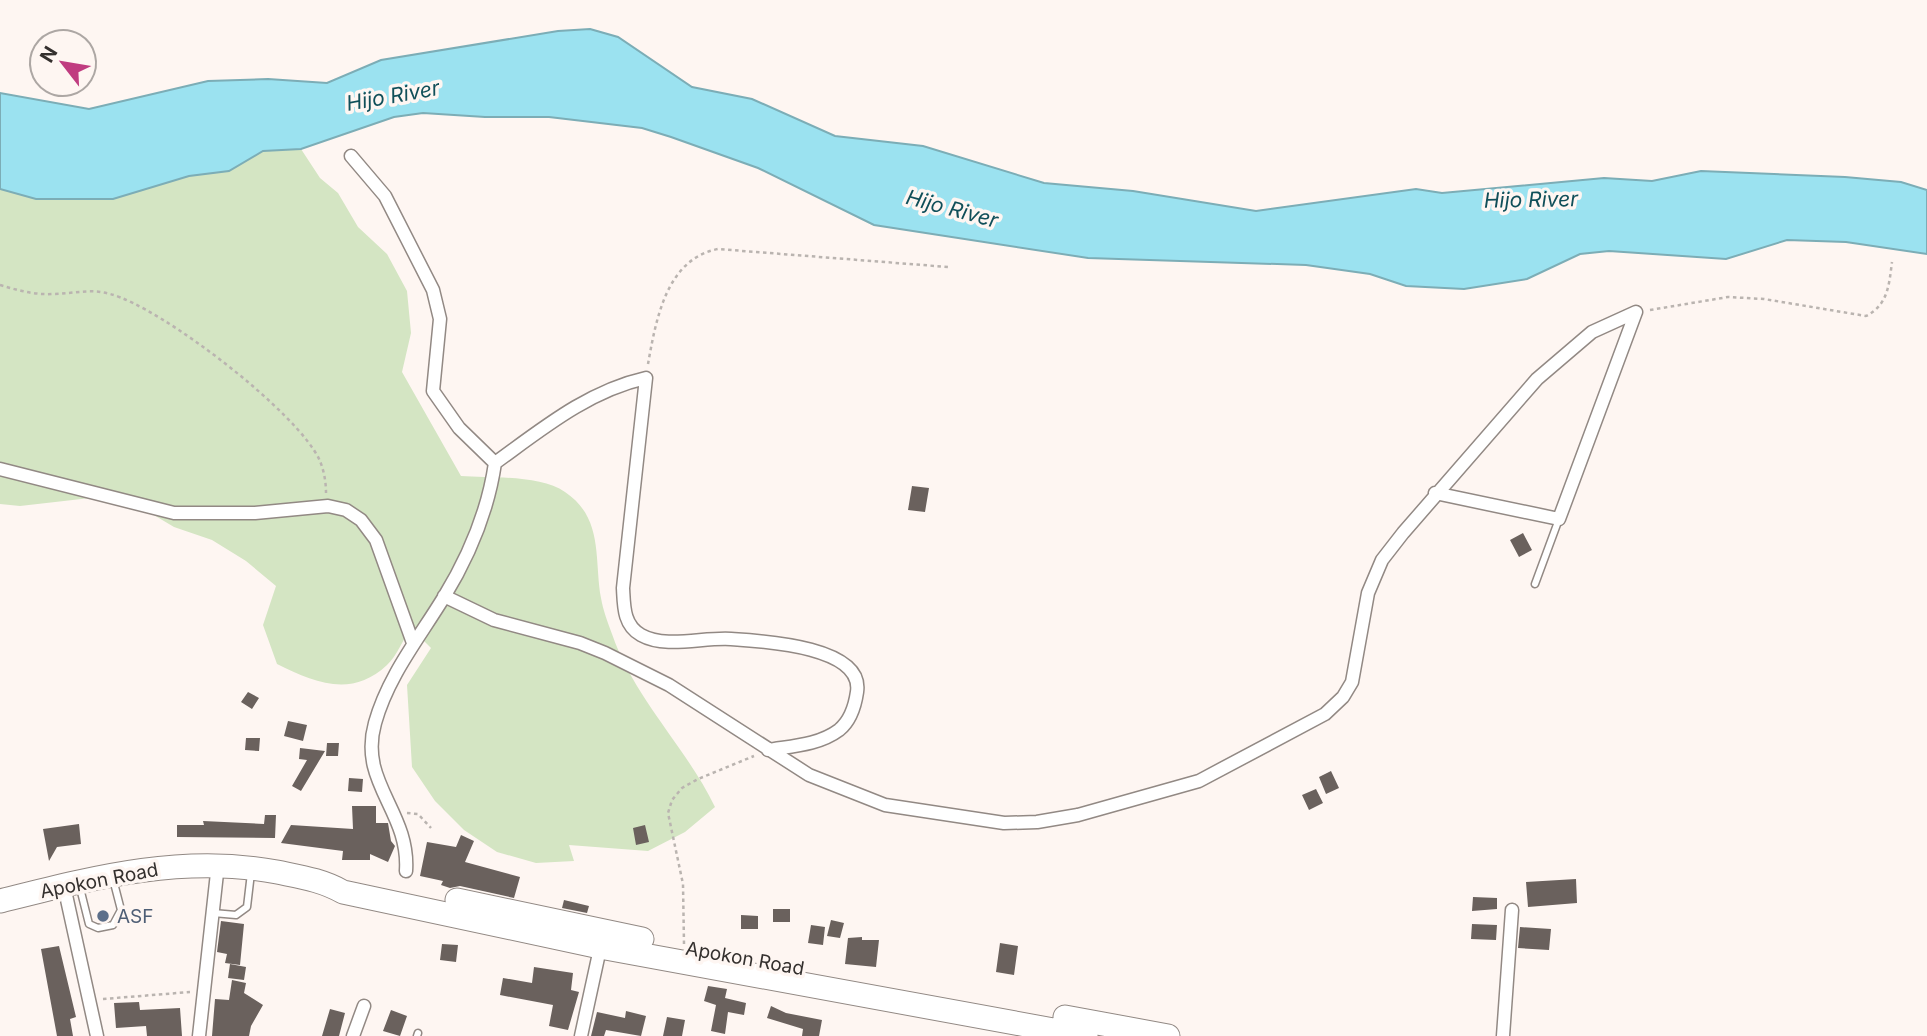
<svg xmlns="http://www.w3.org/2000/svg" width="1927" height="1036" font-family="Inter,sans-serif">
	<rect width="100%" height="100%" fill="#fef6f2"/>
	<!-- green -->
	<path fill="#d4e5c3" d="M 301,149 L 320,178 L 338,193 L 358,227 L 387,254 L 407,291 L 411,333 L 402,372 L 461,476 C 491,478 540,475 565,492 C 604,518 594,560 601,598 C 603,610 608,623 612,634 C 634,698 686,747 715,807 L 685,832 L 648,851 L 569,845 L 574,861 L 536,863 L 497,852 L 464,830 L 435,801 L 412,767 L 407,685 L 431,648 L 411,628 C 403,639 397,656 387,665 C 352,698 315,683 277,664 L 263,625 L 276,586 L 246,561 L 212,540 L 174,527 L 137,505 L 99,497 L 20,506 L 0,504 L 0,189 L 36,199 L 113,199 L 189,176 L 229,171 L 263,151 Z"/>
	<!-- water -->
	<path fill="#9be2f0" stroke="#7cadb6" stroke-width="2" d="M 590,29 L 618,37 L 692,87 L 752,99 L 835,136 L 923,146 L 1044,183 L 1133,191 L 1256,211 L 1416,189 L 1442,193 L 1604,178 L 1652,181 L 1701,171 L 1845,177 L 1901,182 L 1927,190 L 1927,254 L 1846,242 L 1787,240 L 1726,259 L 1609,251 L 1580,254 L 1527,279 L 1464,289 L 1406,286 L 1370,274 L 1306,265 L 1088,258 L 874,225 L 758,168 L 671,137 L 642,128 L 549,117 L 485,117 L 423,113 L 394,117 L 301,149 L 263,151 L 229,171 L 189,176 L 113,199 L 36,199 L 0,189 L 0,93 L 89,109 L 208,81 L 268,79 L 327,83 L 381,60 L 558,31 Z"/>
	<!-- building -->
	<path fill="#6a615d" d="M 912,486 L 929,488 L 925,512 L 908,510 Z
		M 1523,533 L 1532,550 L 1519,557 L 1510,540 Z
		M 248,692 L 259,698 L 252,709 L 241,702 Z
		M 288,721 L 307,725 L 303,741 L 284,736 Z
		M 246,738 L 260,738 L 259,751 L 245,750 Z
		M 327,743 L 339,743 L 338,756 L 326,756 Z
		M 300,748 L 325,751 L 301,791 L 292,786 L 307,760 L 299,759 Z
		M 1331,771 L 1339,788 L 1326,794 L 1319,777 Z
		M 349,778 L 363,779 L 362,792 L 348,791 Z
		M 1316,789 L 1323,803 L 1309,810 L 1302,795 Z
		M 352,806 L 376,806 L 376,823 L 388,823 L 391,841 L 395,846 L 388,862 L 370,854 L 370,860 L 342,860 L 343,851 L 281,843 L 291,825 L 353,829 Z
		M 265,815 L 276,815 L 275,838 L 177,837 L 177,825 L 204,825 L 203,821 L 264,824 Z
		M 79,824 L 81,844 L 57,847 L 49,861 L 43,829 Z
		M 645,825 L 649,842 L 636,845 L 633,828 Z
		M 461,835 L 474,841 L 465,862 L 520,877 L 514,898 L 460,886 L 450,888 L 441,885 L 443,881 L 420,876 L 427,842 L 456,847 Z
		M 1576,879 L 1577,903 L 1528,907 L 1526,882 Z
		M 1473,897 L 1497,898 L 1497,909 L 1472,911 Z
		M 564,900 L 589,906 L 587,913 L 562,908 Z
		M 773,909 L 790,909 L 790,922 L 773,922 Z
		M 741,915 L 758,916 L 758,929 L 741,929 Z
		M 831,920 L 844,923 L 840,938 L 827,936 Z
		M 221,921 L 244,924 L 240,965 L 225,963 L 227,954 L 217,952 Z
		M 1472,924 L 1497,925 L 1496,940 L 1471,939 Z
		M 811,925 L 825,927 L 823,945 L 808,943 Z
		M 1520,927 L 1551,929 L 1549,950 L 1518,948 Z
		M 862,937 L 862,940 L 879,940 L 876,967 L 845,964 L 848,938 Z
		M 1000,943 L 1018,946 L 1014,975 L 996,972 Z
		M 442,944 L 458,945 L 456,962 L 440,960 Z
		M 59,946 L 76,1017 L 70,1019 L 73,1036 L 57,1036 L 41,949 Z
		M 230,964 L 246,967 L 244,980 L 228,978 Z
		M 534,967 L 573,973 L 571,990 L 579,992 L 568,1030 L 549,1026 L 553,1005 L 500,995 L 503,978 L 532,983 Z
		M 232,980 L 246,983 L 244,993 L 263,1005 L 251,1026 L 249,1036 L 212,1036 L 215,999 L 229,1000 Z
		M 708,986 L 727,989 L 725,998 L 746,1003 L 744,1015 L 728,1012 L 725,1034 L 711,1031 L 716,1005 L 704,1001 Z
		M 139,1002 L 140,1010 L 180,1008 L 182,1036 L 147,1036 L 146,1026 L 116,1028 L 114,1003 Z
		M 771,1006 L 786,1013 L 822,1020 L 819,1036 L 802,1036 L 803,1029 L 767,1018 Z
		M 330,1009 L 345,1013 L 339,1036 L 322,1036 Z
		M 391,1010 L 407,1016 L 400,1036 L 383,1031 Z
		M 626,1011 L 646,1016 L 641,1036 L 606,1030 L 604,1036 L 591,1036 L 597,1012 L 625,1018 Z
		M 667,1017 L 685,1020 L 682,1036 L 663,1036 Z"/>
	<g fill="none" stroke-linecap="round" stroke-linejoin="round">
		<defs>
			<path id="lane" d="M 1535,584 L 1559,519
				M 80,888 L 89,924 L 98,928 L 113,925 L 121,910 L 113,879
				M 213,913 L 236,915 L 247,907 L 251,873
				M 417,1036 L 418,1033"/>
			<path id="street" d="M 351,156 L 385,196 L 433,290 L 440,319 L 433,391 L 459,428 L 495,463
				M 0,469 L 174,513 L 255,513 L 328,506 L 346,510 L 361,520 L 376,540 L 413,643
				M 1435,493 L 1559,519 L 1636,312
				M 444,596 L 494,620 L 580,643 L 605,653 L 669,685 L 809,775 L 885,805 L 1004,823 L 1037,822 L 1078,815 L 1199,781 L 1325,714 L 1343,697 L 1352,682 L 1368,593 L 1382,560 L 1403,533 L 1537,379 L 1592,332 L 1636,312
				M 406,871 C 410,811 358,783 375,723 C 388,676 419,638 444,597 C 469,556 488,511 495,463 C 542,429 588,391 646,378 L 623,588 C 624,605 623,625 641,635 C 666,649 703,637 731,639 C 761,641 864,646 857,692 C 855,706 850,721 839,730 C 819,745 792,746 768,750
				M 64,886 L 97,1036
				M 199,1036 L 218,864
				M 353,1036 L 364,1006
				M 581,1036 L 601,944
				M 1503,1036 L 1512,910"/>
			<path id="highway" d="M 457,900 L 642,939
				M 0,901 C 92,878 181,854 277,872 C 301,877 322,880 343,892 L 600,947 L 1086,1036
				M 1065,1017 L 1168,1036"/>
		</defs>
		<!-- lane casing -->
		<use href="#lane" stroke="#928984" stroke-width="9"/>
		<!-- street casing -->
		<use href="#street" stroke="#928984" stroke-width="15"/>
		<!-- highway casing -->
		<use href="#highway" stroke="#928984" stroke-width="25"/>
		<!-- path -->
		<path stroke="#bab4b0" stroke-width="2.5" stroke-dasharray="3.5 3.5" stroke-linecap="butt" d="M 0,285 C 17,290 34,295 52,294 C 73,294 90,288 110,294 C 161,307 299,413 320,461 C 324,471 326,482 326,493
			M 1650,310 L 1728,297 L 1764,299 L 1866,316 C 1888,305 1889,285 1892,262
			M 648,364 C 656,320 666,259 718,249 L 948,267
			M 407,813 L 418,814 L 431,828
			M 684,944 L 683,884 L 668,813 L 672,800 L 682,788 L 698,779 L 754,756
			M 103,999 L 190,992"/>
		<!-- lane -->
		<use href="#lane" stroke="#fff" stroke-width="6"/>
		<!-- street -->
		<use href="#street" stroke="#fff" stroke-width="12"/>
		<!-- highway -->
		<use href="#highway" stroke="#fff" stroke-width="23"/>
	</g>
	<!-- markers -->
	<circle fill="#5c6f8a" stroke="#fef6f2" stroke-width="2.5" cx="103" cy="916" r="7"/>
	<g text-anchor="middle" stroke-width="7" stroke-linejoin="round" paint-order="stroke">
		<!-- street labels -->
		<g font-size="19" fill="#34302e" stroke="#fef6f2">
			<text transform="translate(99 880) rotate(-11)" y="7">Apokon Road</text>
			<text transform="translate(745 958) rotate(10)" y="7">Apokon Road</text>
		</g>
		<!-- service labels -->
		<g font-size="19" fill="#4e5e75" stroke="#fef6f2" text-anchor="start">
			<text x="117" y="923">ASF</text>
		</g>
		<!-- water labels -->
		<g font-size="21" font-style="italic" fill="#104f59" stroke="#fef6f2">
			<text transform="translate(393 96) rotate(-10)" y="7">Hijo River</text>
			<text transform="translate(1531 200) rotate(-1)" y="7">Hijo River</text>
			<text transform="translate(952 209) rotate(15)" y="7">Hijo River</text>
		</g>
	</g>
	<!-- north arrow -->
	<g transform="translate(63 63) rotate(301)"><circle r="33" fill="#fef6f2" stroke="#ada7a4" stroke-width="2"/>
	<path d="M0-5L12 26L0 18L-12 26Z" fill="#c03c80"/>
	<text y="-10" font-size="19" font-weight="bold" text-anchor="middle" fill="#34302e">N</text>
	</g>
</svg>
